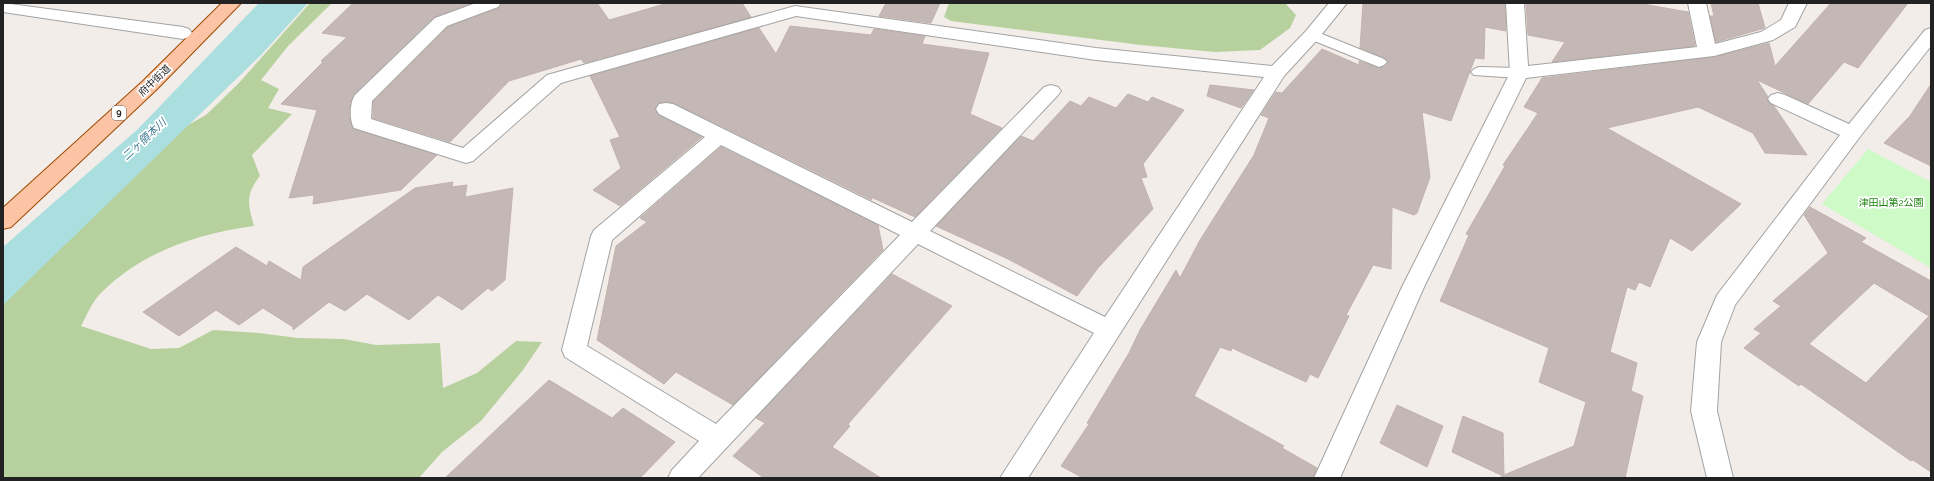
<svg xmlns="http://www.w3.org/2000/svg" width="1934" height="481" font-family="Raleway,'Noto Sans JP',sans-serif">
	<rect width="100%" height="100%" fill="#f2ede9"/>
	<!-- forest -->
	<path fill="#b7d19e" d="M 310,3 L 332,3 L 288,46 L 261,80 L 279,89 L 268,108 L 292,114 L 252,155 L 260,176 C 245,195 248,204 254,226 C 199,233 142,252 102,292 C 93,300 87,315 81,326 L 151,349 L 179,348 L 213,330 L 259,333 L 298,338 L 344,339 L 376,345 L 440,343 L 443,388 L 477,373 L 516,341 L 542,342 L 523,370 L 481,421 L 442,452 L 419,478 L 3,478 L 3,290 L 163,139 L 206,115 L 239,83 Z
		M 949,3 L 1285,3 L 1296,15 L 1290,28 L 1260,50 L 1215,52 L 1141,45 L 951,21 L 944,17 Z"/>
	<!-- park -->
	<path fill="#cefac8" d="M 1868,149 L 1931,182 L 1931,268 L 1822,204 Z"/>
	<!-- water -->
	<path fill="#aadedf" d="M 259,3 L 308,3 L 262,54 L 3,305 L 3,247 L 138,129 Z"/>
	<!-- building -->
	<path fill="#c3b8b5" stroke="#c4b1ab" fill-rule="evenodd" d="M 353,3 L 472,3 L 434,17 L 354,94 L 351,102 L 349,116 L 354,129 L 437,155 L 401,190 L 313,204 L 314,195 L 289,198 L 317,110 L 281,104 L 323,62 L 321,61 L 347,37 L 322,33 Z
		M 502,3 L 597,3 L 609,20 L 668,3 L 742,3 L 751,17 L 584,63 L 581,59 L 509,81 L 450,142 L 373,118 L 373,102 L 448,27 L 499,8 Z
		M 886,3 L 940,3 L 931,23 L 879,16 Z
		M 1363,3 L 1505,3 L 1506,31 L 1485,27 L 1484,59 L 1475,58 L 1451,121 L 1422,112 L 1430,177 L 1417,213 L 1414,215 L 1392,207 L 1391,269 L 1373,265 L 1346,315 L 1349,316 L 1318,378 L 1310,374 L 1306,382 L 1232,348 L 1231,351 L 1220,347 L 1194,396 L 1284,446 L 1282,448 L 1317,468 L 1313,478 L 1083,478 L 1061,466 L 1089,424 L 1087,423 L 1129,353 L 1140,330 L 1176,270 L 1180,278 L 1200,240 L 1254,155 L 1269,118 L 1261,115 L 1276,92 L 1282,93 L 1322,49 L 1359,65 L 1359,61 L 1380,68 L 1388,63 L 1385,58 L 1360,48 Z
		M 1526,3 L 1637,3 L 1688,12 L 1695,46 L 1552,62 L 1565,42 L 1528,35 Z
		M 1711,3 L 1758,3 L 1765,28 L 1716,42 L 1710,16 L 1714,16 Z
		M 1831,3 L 1908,3 L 1858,68 L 1844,62 L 1808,104 L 1757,80 L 1768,97 L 1767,100 L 1774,106 L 1807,155 L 1765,153 L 1753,133 L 1698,107 L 1607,128 L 1741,204 L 1692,251 L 1670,238 L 1650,287 L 1639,282 L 1635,290 L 1627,287 L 1610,352 L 1637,363 L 1631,391 L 1643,396 L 1625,478 L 1499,478 L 1503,476 L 1452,452 L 1463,416 L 1503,433 L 1504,475 L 1574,446 L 1586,402 L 1539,382 L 1549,348 L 1440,301 L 1469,235 L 1466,234 L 1505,166 L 1503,165 L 1538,113 L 1524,107 L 1542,78 L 1714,57 L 1769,43 L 1775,66 Z
		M 790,26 L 871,35 L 874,29 L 925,36 L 922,44 L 989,53 L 970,114 L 1002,128 L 915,217 L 871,197 L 872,200 L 674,103 L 659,103 L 655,108 L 658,115 L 702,137 L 620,206 L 593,190 L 621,168 L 610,140 L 620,137 L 590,76 L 759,28 L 776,54 Z
		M 1931,84 L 1931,166 L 1884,143 L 1910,116 Z
		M 1210,85 L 1254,90 L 1241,108 L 1207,96 Z
		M 1128,94 L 1148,102 L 1152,97 L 1184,110 L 1143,164 L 1147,177 L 1141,178 L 1153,209 L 1098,268 L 1077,296 L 1008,259 L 936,226 L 1021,136 L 1033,141 L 1070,101 L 1081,106 L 1089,97 L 1116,108 Z
		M 721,147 L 878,225 L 883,250 L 733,405 L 676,372 L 664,384 L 597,340 L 616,246 L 647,222 L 640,218 Z
		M 453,182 L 452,187 L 467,185 L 465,197 L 513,188 L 505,280 L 492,291 L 488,288 L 462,310 L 438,295 L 409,320 L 367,294 L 345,311 L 329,302 L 293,330 L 293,327 L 263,308 L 239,325 L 216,310 L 179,336 L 143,312 L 236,247 L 267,266 L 269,261 L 301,280 L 303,267 L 415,188 Z
		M 1810,207 L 1866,238 L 1861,242 L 1931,281 L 1931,472 L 1913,460 L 1911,461 L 1801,384 L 1799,386 L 1744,348 L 1761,333 L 1754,329 L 1781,306 L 1773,301 L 1828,253 L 1804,215 ZM 1874,283 L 1929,316 L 1866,383 L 1809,344 Z
		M 892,274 L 952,306 L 848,424 L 850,426 L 832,447 L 881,478 L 764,478 L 733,456 L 765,423 L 756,418 Z
		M 549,380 L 612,418 L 623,408 L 675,442 L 640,478 L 445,478 Z
		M 1397,405 L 1443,426 L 1427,467 L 1380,443 Z"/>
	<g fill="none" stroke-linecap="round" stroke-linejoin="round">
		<defs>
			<path id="service" d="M 1312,30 L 1384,59 L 1387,62 L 1384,65 L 1379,67 L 1374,65 L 1307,38 L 1305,35 L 1307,32 Z
				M 1479,67 L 1519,68 L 1524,70 L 1527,73 L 1524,76 L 1519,78 L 1474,75 L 1471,72 L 1474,69 Z"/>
			<path id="pedestrian" d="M 3,3 L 183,27 L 189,29 L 192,33 L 189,37 L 183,39 L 3,12 Z"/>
			<path id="minor" d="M 476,3 L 501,3 L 498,7 L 447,26 L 372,101 L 371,119 L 463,148 L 547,75 L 795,6 L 1096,48 L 1272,66 L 1306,31 L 1329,3 L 1347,3 L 1318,39 L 1284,76 L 1028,478 L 1000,478 L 1094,333 L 918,244 L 698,478 L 668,478 L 672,470 L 699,441 L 565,357 L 562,350 L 591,236 L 594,230 L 705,137 L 659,114 L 656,109 L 659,104 L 666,103 L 673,104 L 912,222 L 1044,87 L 1051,85 L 1058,87 L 1061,91 L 1058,95 L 930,231 L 1105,317 L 1264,77 L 1096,60 L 796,16 L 561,83 L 473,161 L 466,163 L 354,128 C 349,120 350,102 355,95 L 435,18 ZM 721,145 L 900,235 L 716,424 L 587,346 L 612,240 Z
				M 1506,3 L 1524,3 L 1528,66 L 1697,47 L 1688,3 L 1706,3 L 1715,44 L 1761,32 L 1781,20 L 1789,3 L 1807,3 L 1795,27 L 1773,40 L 1714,56 L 1526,78 L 1424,287 L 1340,478 L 1314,478 L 1402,287 L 1510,73 Z
				M 1931,28 L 1931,46 L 1859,138 L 1735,305 L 1721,342 L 1717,411 L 1733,478 L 1707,478 L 1691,411 L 1697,342 L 1717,295 L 1840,135 L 1771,103 L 1768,99 L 1771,95 L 1778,93 L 1785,95 L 1849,124 L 1925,30 Z"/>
			<path id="primary" d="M 222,3 L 241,3 L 157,89 L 11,227 L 3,229 L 3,208 L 143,81 Z"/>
		</defs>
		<!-- service casing -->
		<use href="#service" stroke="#a3a3a3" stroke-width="2"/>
		<!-- pedestrian casing -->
		<use href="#pedestrian" stroke="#a3a3a3" stroke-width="2"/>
		<!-- minor casing -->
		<use href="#minor" stroke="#a3a3a3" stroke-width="2"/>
		<!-- primary casing -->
		<use href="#primary" stroke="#9f4a01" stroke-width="2"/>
		<!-- service -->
		<use href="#service" fill="#fff" fill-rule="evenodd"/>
		<!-- pedestrian -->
		<use href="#pedestrian" fill="#fff" fill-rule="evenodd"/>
		<!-- minor -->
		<use href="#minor" fill="#fff" fill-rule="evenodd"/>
		<!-- primary -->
		<use href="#primary" fill="#fcc4a4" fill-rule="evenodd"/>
	</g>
	<g text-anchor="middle" stroke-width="3.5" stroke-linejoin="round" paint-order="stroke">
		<!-- shield labels -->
		<rect fill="#fff" stroke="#646464" stroke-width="1" x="112" y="106" width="14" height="14" rx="3"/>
		<g font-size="9" font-weight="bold" fill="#222">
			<text x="119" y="116">9</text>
		</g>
		<!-- street labels -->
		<g font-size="10" fill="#222" stroke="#fff">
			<text transform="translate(154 80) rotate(-44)" y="4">府中街道</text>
		</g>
		<!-- park labels -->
		<g font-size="10" fill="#1b830c" stroke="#fff">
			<text x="1891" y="206">津田山第2公園</text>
		</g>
		<!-- water labels -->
		<g font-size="11" font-style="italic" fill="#417b92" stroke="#fff">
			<text transform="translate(144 139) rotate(-43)" y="4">二ヶ領本川</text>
		</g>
	</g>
	<!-- border -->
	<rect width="1934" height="481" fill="none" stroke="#222222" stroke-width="8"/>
</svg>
